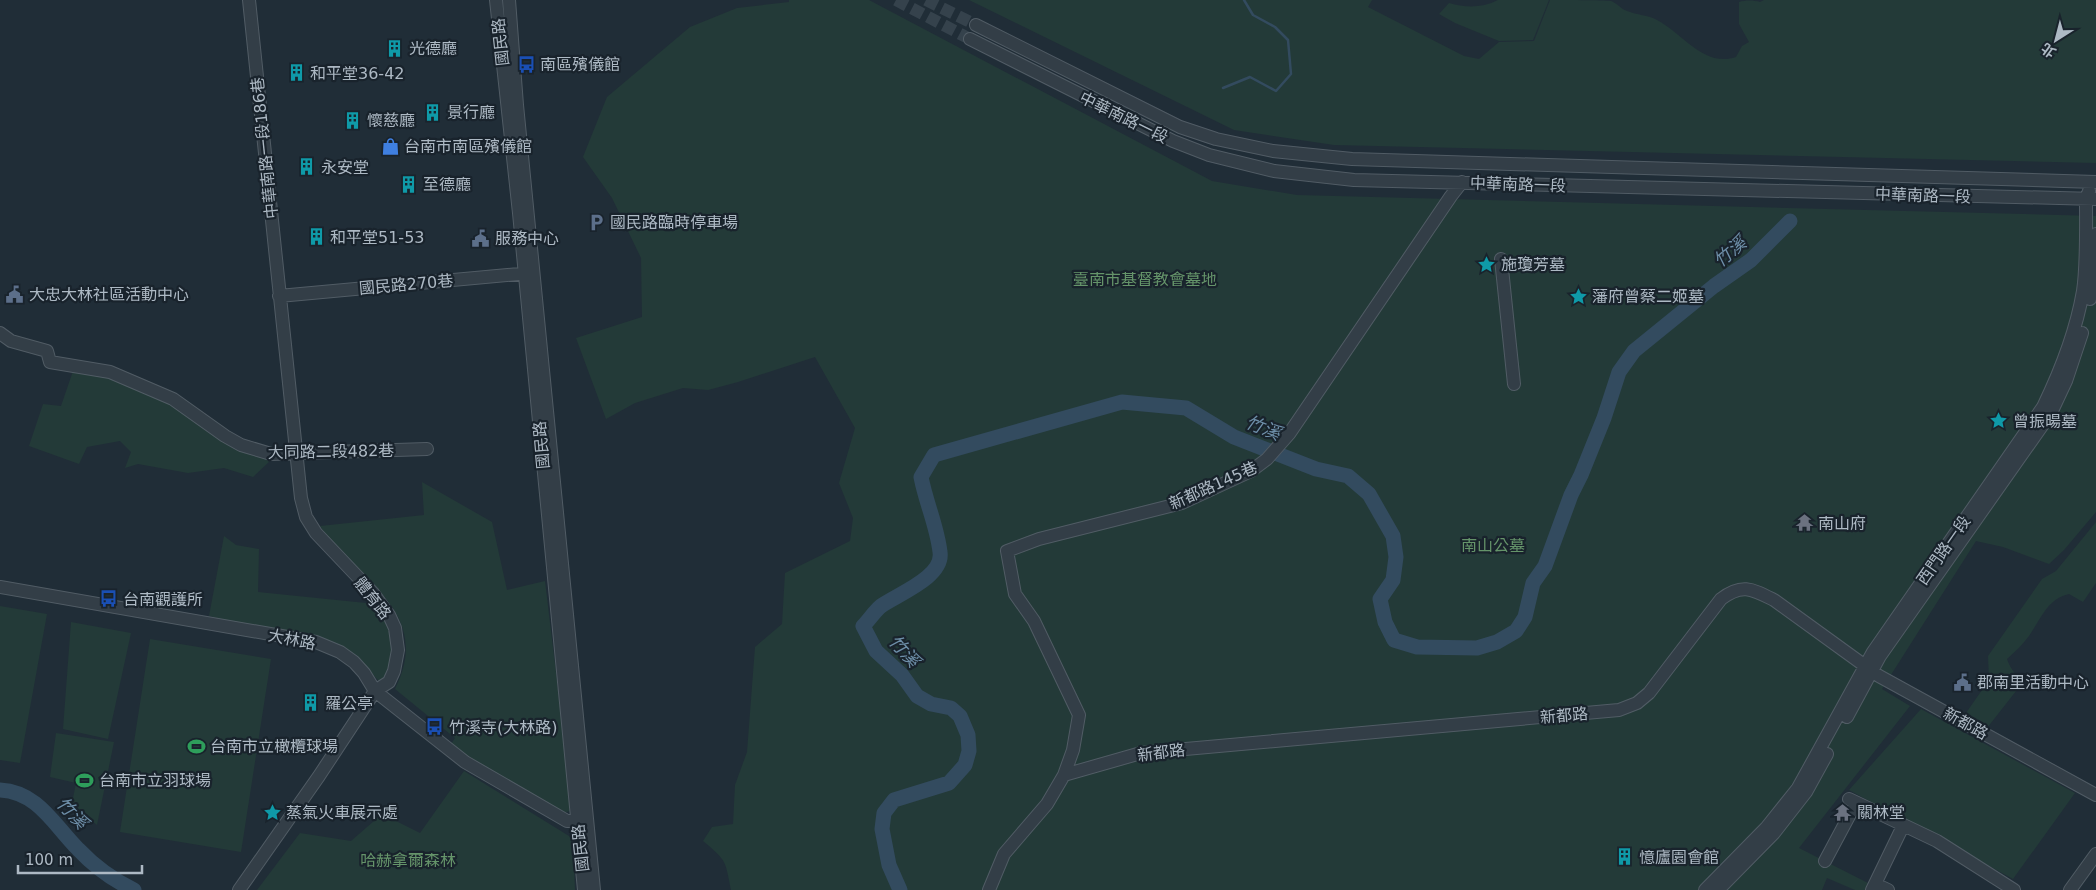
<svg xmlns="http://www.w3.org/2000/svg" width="2096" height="890" font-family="'DejaVu Sans','Noto Sans TC',sans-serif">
	<rect width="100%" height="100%" fill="#202d37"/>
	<!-- green -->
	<path fill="#233a38" d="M 789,0 L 869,0 L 1212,181 L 1297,195 L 2096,216 L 2096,512 L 2064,550 L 2049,564 L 2003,547 L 1976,541 L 1882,689 L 1910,706 L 1799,848 L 1870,884 L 1866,890 L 1855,890 L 1827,878 L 1822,890 L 731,890 C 725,860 727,861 703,841 L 712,827 L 733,824 L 735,785 L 747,752 L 755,647 L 782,624 L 785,573 L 850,541 L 853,518 L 839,483 L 855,428 L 815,357 L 738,382 L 708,390 L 683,388 L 635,403 L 606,419 L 576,338 L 642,317 L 641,258 L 612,198 L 583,157 L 607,97 L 690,27 L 737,8 L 789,2 Z
		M 969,0 L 1372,0 L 1368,7 L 1464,56 L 1479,59 L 1499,42 L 1534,41 L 1550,0 C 1562,0 1603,0 1611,1 C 1617,3 1621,9 1627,11 C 1637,15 1648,15 1657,20 C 1682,33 1704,68 1736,57 L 1742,46 L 1749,42 L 1739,24 L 1739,2 C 1745,0 1754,0 1760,2 L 1764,0 L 2096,0 L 2096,163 L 1334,145 L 1234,130 Z
		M 1498,0 L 1549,0 L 1533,40 L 1499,41 L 1455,23 L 1439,14 L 1449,3 C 1466,8 1482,8 1498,0 Z
		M 73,371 L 111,375 L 171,400 L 250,454 L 270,461 L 253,477 L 224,468 L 188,473 L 138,464 L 125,468 L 131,452 L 120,441 L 87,447 L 79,464 L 29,446 L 43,404 L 61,406 Z
		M 422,482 L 492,522 L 507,590 L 545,581 L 564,739 L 570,811 L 560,814 L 497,778 L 451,744 L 455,738 L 395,689 C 435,609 355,581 320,526 L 424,515 Z
		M 2096,522 L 2096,583 L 2083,602 L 2069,594 C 2047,599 2041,619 2029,636 C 2023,644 2015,652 2007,659 C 2010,670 2019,675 2020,686 L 1987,728 L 1966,713 L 1989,680 L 1988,656 L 2042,579 L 2056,571 Z
		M 224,536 L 236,545 L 259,549 L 258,592 L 366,603 L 383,615 L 391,635 L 392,662 L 382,684 L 356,658 L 273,632 L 209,616 Z
		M 0,606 L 47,614 L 20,763 L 0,760 Z
		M 71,622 L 131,633 L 108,739 L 63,729 Z
		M 150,639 L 271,659 L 241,852 L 120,832 Z
		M 1921,709 L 2075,793 L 2013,879 L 1849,790 Z
		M 56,733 L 114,742 L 97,825 L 72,803 L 76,783 L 50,777 Z
		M 464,771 L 569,836 L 573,842 L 575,890 L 257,890 L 300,833 L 351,841 L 382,814 L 420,833 Z"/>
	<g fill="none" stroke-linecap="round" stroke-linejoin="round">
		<!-- stream -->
		<path stroke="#334b5f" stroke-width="2.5" d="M 1223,88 L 1250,77 L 1276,91 L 1291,74 L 1288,40 L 1275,27 L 1253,15 L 1244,0"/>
		<!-- river -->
		<path stroke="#334b5f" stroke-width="15" d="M 0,790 C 38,792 54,825 78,849 C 94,866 113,880 134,890
			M 900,890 L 889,865 L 882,829 L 884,813 L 894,800 L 949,783 L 965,765 L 969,751 L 968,735 L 960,716 L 951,708 L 931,704 L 917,696 L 902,675 L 876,651 L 863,626 C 869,620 874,612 881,606 C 898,594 944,577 940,552 C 937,526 926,503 921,477 L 934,455 L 1122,402 L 1186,408 L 1234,437 L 1316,469 L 1348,476 L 1369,494 L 1393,536 L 1396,557 L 1393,580 L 1380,599 L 1385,622 L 1394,640 L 1417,647 L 1477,648 L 1497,642 L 1516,631 L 1525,617 L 1533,583 L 1545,566 L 1571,495 L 1581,475 L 1604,418 L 1619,372 L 1634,351 L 1714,286 L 1751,260 L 1790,221"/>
		<!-- minor-tunnel -->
		<path stroke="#35424c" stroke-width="12" stroke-dasharray="12 6" stroke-linecap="butt" d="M 896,0 L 970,39
			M 926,0 L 976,25"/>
		<defs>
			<path id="minor" d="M 496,0 L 519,213 L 584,890
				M 509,0 L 517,105 L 594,890
				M 976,25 L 1180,127 L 1216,139 L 1273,151 L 1352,159 L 2096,182
				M 970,39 L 1173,141 L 1209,155 L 1274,171 L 1354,180 L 2096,199
				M 1501,259 L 1514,384
				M 279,296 L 530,273
				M 2090,299 L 2096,234
				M 0,333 L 11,341 L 47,351 L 50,362 L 110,372 L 173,399 L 225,436 L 241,445 L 271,454 L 427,449
				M 0,587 L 316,642 L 340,652 L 354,662 L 364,673 L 375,691 L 465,762 L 567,821 L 585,821
				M 1847,717 L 1880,656 L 2051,413 L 2066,381 L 2082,333
				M 1064,775 L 1073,750 L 1079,715 L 1034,621 L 1015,594 L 1007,551 L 1039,539 L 1182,503 L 1251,471 L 1267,459 L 1289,434 L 1451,196 L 1462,182
				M 1849,799 L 1937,841 L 2014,890
				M 1825,861 L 1856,803
				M 1875,884 L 1888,890
				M 239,890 L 319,776 L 375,691 L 389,682 L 394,671 L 398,650 L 395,628 L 389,615 L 373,593 L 316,533 L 306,517 L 301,498 L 249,0
				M 989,890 L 1004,854 L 1047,804 L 1064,775 L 1141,753 L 1619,710 L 1637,703 L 1649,693 L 1721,599 C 1742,583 1752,589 1774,600 L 1879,676 L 2096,795
				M 1705,890 L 1766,828 L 1798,788 L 1873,652 L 2043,407 C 2061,370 2076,332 2083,291 C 2087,265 2086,226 2086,199 L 2089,191
				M 1718,890 L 1774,833 L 1806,792 L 1827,754
				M 1872,890 L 1903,826
				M 2070,890 L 2096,854"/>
		</defs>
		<!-- minor casing -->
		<use href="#minor" stroke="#515c65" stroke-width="14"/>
		<!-- minor -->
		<use href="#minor" stroke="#333e47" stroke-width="12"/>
	</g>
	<!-- icons -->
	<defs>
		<symbol id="building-bare" viewBox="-9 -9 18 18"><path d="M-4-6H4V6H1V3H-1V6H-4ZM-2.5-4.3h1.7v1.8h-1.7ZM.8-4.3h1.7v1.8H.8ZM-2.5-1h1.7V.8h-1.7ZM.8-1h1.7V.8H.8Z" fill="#0f9aa8" stroke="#19232c" stroke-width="2.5" paint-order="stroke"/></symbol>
		<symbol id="bus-bare" viewBox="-9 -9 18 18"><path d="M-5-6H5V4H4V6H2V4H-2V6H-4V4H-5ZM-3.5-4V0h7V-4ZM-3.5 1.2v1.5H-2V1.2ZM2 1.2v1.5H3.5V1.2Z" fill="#1a4fb4" stroke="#19232c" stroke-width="2.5" paint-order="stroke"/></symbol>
		<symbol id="shop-bare" viewBox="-9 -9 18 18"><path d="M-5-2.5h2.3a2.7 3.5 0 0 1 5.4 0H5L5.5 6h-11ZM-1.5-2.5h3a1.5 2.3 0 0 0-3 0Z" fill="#3f7fe0" stroke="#19232c" stroke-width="2.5" paint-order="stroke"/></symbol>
		<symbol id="parking-bare" viewBox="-9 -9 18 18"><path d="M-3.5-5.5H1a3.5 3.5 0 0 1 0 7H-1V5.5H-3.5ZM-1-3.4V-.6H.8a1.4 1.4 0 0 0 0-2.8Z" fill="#5c6f8a" stroke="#19232c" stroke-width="2.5" paint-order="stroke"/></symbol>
		<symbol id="civic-bare" viewBox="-9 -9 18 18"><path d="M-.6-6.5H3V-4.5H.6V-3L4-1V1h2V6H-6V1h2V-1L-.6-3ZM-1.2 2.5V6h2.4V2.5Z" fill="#5c6f8a" stroke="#19232c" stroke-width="2.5" paint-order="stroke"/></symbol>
		<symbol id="sight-bare" viewBox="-9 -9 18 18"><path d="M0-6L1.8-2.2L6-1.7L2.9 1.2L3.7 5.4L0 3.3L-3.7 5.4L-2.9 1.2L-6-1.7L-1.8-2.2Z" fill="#0f9aa8" stroke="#19232c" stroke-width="2.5" paint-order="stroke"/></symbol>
		<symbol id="temple-bare" viewBox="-9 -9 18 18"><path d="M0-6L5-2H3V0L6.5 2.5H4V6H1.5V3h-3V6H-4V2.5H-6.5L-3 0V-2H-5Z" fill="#6b7280" stroke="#19232c" stroke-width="2.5" paint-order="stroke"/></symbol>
		<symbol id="stadium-bare" viewBox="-9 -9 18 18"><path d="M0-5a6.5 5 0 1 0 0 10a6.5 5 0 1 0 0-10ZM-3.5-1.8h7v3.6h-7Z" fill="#2e9e5b" stroke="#19232c" stroke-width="2.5" paint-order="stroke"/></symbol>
	</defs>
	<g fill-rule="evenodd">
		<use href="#building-bare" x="382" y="36" width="25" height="25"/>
		<use href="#bus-bare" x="514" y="52" width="25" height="25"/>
		<use href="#building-bare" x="284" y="60" width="25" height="25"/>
		<use href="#building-bare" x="420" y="100" width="25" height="25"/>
		<use href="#building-bare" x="340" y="108" width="25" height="25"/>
		<use href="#shop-bare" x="378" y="134" width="25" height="25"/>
		<use href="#building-bare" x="294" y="154" width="25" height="25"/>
		<use href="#building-bare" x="396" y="172" width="25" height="25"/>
		<use href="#parking-bare" x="584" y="210" width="25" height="25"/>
		<use href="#building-bare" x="304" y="224" width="25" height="25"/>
		<use href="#civic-bare" x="468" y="226" width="25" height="25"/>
		<use href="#sight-bare" x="1474" y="252" width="25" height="25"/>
		<use href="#civic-bare" x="2" y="282" width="25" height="25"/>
		<use href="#sight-bare" x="1566" y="284" width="25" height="25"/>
		<use href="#sight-bare" x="1986" y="408" width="25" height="25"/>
		<use href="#temple-bare" x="1792" y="510" width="25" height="25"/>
		<use href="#bus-bare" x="96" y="586" width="25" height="25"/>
		<use href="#civic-bare" x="1950" y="670" width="25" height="25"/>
		<use href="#building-bare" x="298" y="690" width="25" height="25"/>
		<use href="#bus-bare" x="422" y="714" width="25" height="25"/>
		<use href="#stadium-bare" x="184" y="734" width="25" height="25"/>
		<use href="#stadium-bare" x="72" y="768" width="25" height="25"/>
		<use href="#sight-bare" x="260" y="800" width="25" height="25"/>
		<use href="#temple-bare" x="1830" y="800" width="25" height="25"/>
		<use href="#building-bare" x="1612" y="844" width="25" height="25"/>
	</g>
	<g text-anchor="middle" stroke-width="4.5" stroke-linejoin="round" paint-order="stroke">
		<!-- street labels -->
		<g font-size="16" fill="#adb9c4" stroke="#19232c">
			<text transform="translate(500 42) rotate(-96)" y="6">國民路</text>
			<text transform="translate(1124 117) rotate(26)" y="6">中華南路一段</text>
			<text transform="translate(264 148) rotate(-96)" y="6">中華南路一段186巷</text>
			<text transform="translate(1518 184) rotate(2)" y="6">中華南路一段</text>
			<text transform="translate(1923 195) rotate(2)" y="6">中華南路一段</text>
			<text transform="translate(406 284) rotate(-5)" y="6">國民路270巷</text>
			<text transform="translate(541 445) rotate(-95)" y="6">國民路</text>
			<text transform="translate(331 451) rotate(-1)" y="6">大同路二段482巷</text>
			<text transform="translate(1213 485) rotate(-24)" y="6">新都路145巷</text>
			<text transform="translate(1943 550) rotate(-55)" y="6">西門路一段</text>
			<text transform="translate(373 598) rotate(52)" y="6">體育路</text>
			<text transform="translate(292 639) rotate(11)" y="6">大林路</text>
			<text transform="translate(1564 715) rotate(-5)" y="6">新都路</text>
			<text transform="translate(1966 723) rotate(29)" y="6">新都路</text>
			<text transform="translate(1161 752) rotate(-7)" y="6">新都路</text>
			<text transform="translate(580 848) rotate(-96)" y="6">國民路</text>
		</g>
		<!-- poi labels -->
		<g font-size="16" fill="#adb9c4" stroke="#19232c" text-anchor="start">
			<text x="409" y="54">光德廳</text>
			<text x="540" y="70">南區殯儀館</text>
			<text x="310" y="79">和平堂36-42</text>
			<text x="447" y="118">景行廳</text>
			<text x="367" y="126">懷慈廳</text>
			<text x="404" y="152">台南市南區殯儀館</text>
			<text x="321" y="173">永安堂</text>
			<text x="423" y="190">至德廳</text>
			<text x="610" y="228">國民路臨時停車場</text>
			<text x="330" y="243">和平堂51-53</text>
			<text x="495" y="244">服務中心</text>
			<text x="1501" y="270">施瓊芳墓</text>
			<text x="29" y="300">大忠大林社區活動中心</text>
			<text x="1592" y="302">藩府曾蔡二姬墓</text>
			<text x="2013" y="427">曾振暘墓</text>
			<text x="1818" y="529">南山府</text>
			<text x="123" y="605">台南觀護所</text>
			<text x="1977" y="688">郡南里活動中心</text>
			<text x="325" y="709">羅公亭</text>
			<text x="449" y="733">竹溪寺(大林路)</text>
			<text x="210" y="752">台南市立橄欖球場</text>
			<text x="99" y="786">台南市立羽球場</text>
			<text x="286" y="818">蒸氣火車展示處</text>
			<text x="1857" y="818">關林堂</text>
			<text x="1639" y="863">憶廬園會館</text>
		</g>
		<!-- park labels -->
		<g font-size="16" fill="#65946a" stroke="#19232c">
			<text x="1145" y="285">臺南市基督教會墓地</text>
			<text x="1493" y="551">南山公墓</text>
			<text x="408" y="866">哈赫拿爾森林</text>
		</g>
		<!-- water labels -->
		<g font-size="18" font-style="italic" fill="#6e8fa9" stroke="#19232c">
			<text transform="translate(1730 252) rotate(-40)" y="6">竹溪</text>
			<text transform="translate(1263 428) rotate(22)" y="6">竹溪</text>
			<text transform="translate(904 651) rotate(48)" y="6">竹溪</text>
			<text transform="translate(72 813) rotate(47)" y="6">竹溪</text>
		</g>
	</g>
	<!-- north arrow -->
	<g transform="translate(2056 40) rotate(216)" stroke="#19232c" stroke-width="4" paint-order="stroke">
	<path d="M0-4L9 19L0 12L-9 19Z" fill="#adb9c4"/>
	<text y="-8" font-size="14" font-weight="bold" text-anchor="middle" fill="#adb9c4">北</text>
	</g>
	<!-- scale -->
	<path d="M18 865v8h124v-8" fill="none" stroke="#adb9c4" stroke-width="2.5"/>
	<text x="25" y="865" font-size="15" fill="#adb9c4" stroke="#19232c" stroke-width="4" paint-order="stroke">100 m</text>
</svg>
